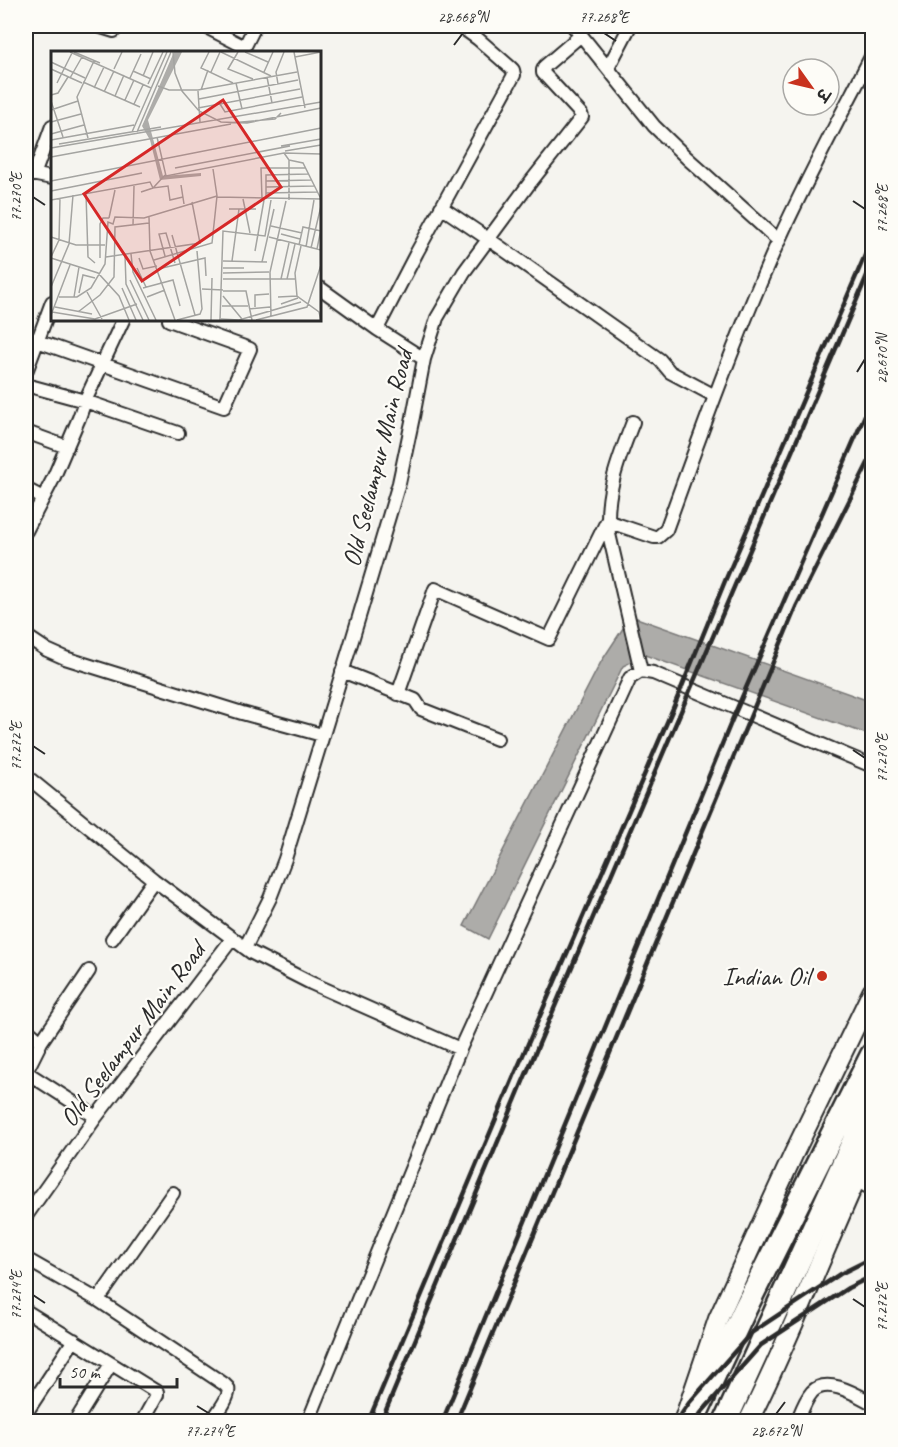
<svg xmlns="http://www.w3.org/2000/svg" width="898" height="1447" font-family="Caveat,'Playpen Sans Deva',sans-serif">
	<rect width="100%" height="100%" fill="#f5f4ef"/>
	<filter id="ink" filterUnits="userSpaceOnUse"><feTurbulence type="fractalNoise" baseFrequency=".0167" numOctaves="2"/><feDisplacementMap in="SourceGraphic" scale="12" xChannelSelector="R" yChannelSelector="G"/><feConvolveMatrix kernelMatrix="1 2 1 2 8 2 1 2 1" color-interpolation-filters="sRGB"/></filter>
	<g filter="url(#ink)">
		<!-- water -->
		<path fill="#adaca9" stroke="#797877" stroke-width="1.5" d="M 631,616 L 872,702 L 872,736 L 645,655 L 623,666 L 488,939 L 464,926 L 601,662 Z"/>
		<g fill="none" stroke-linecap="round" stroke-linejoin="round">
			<defs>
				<path id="street" d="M 98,26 L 114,31
					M 204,26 L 245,47
					M 581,35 L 654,126 L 687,158 L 779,241
					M 242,52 L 255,26
					M 608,68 L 630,26
					M 26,173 L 52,178
					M 34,175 L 52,126
					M 441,207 L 500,247 L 660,360 L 670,372 L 715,396
					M 320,288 L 377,329 L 424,359
					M 377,329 L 417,252 L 514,75 L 513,70 L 510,67 L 478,39 L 460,26
					M 26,337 L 224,407 L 250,349 L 169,320
					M 26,372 L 52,302
					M 26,385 L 85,401 L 178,433
					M 633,422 C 619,458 604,494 609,534 L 641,671
					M 26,432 L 67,447
					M 26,489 L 43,498
					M 26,531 L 53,479 L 79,418 L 85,401 L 123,320
					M 26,636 L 47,650 L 65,658 L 242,713 L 322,735
					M 342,671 L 415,700 L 421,709 L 497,739
					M 398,694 L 435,589 L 549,639 L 607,521 L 654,537 L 658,537 L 666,530 C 701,433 736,336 778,242 C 807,178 840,117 872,55
					M 26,776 L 154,880 L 252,953 L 311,983 L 460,1049
					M 112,939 L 154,880
					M 245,948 L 270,898 L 285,859 L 353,637 L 399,483 L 413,417 L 424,359 L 437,318 L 464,272 L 529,184 L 582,117 L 581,114 L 543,73 L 543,70 L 545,66 L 581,35 L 573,26
					M 26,1029 L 41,1042
					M 26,1072 L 41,1042 L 89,971
					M 26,1072 L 96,1117
					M 855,1180 L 872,1189
					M 26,1216 L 96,1117 L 232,939
					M 26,1259 L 98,1300 L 224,1384 C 225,1385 227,1387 228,1388 C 231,1396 216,1415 211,1422
					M 98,1300 L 173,1193
					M 26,1311 L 157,1392 L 157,1395 L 142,1422
					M 26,1413 L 74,1340
					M 75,1422 L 111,1364
					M 308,1422 L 460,1049 L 630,678 L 641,671 L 653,673 L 872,766
					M 797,1422 C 801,1412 805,1400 812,1392 C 827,1376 857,1395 872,1403"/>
				<path id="secondary" d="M 683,1422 L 718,1319 L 794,1153 L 872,992
					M 748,1422 C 794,1331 829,1236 872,1144"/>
				<path id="highway" d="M 692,1422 L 745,1309 L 872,1055
					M 725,1422 L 872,1101"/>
			</defs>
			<!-- street casing -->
			<use href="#street" stroke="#2b2b2b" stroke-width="16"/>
			<!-- secondary casing -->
			<use href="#secondary" stroke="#2b2b2b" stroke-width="22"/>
			<!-- highway casing -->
			<use href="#highway" stroke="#2b2b2b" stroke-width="27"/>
			<!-- street -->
			<use href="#street" stroke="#fdfcf7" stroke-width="12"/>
			<!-- secondary -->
			<use href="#secondary" stroke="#fdfcf7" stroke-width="18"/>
			<!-- highway -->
			<use href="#highway" stroke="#fdfcf7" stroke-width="22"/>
			<!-- rail -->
			<path stroke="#2b2b2b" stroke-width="4.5" d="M 368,1422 L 514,1076 L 674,706 L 725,581 L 872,239
				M 381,1422 L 524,1079 L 872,264
				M 442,1422 L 732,720 L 872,399
				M 456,1422 L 796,607 L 872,455
				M 676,1422 L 689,1403 L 751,1333 L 840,1274 L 872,1258
				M 695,1422 L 701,1413 L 761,1345 L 848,1288 L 872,1276"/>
		</g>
	</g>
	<!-- ticks -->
	<path fill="none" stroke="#2b2b2b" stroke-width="2" d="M 604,33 L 616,41M 454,45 L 463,33M 33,197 L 45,205M 853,201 L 865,209M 857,372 L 865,359M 33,746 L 45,754M 853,750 L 865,758M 33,1295 L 45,1303M 853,1299 L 865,1307M 197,1406 L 210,1414M 776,1414 L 785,1402"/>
	<!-- markers -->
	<circle fill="#c8321e" stroke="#fdfcf7" stroke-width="2" cx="822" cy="976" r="6"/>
	<g text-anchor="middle" stroke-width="4.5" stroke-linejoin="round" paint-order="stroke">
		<!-- street labels -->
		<g font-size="26" fill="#2b2b2b" stroke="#fdfcf7">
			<text transform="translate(377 458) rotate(-76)" y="9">Old Seelampur Main Road</text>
			<text transform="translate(132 1034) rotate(-53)" y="9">Old Seelampur Main Road</text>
		</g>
		<!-- poi labels -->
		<g font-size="26" fill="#2b2b2b" stroke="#fdfcf7" text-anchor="end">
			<text x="810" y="985">Indian Oil</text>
		</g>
	</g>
	<!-- overview -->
	<g transform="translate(51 51)">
		<rect width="270" height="270" fill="#f5f4ef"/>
		<path d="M 123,1 L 131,1 L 97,69 L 112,125 L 150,122 L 150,125 L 109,129 L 99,89 L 91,75 Z" fill="#adaca9"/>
		<path fill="none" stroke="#a4a4a1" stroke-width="1.5" d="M 19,1 L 100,37M 23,1 L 49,12M 122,1 L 124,22 L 131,40 L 148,60 L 170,71 L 196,72 L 270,57M 158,1 L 150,17 L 182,32M 170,1 L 220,25M 187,1 L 177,18 L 202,28M 194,1 L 217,11M 243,1 L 254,57M 244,6 L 270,1M 0,11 L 34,27M 0,18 L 31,32M 63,18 L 71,1M 82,20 L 100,28M 160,21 L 169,1M 213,21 L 222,1M 92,25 L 102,1M 216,26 L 221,52M 19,27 L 31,6M 79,27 L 90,3M 32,31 L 89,56M 6,32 L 21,2M 185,32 L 191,58M 97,33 L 112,1M 227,33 L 225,21 L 233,1M 107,35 L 118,39 L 147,39 L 246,21M 43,37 L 53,16M 150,39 L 157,19M 147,40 L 149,71M 53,41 L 63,20M 0,44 L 7,42 L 17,26M 64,45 L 73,24M 148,48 L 247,29M 74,49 L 83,29M 0,50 L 12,86M 83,53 L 92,34M 169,53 L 174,61 L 251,46M 147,57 L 249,38M 0,59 L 27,50M 0,71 L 30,63M 179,72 L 224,68 L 230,62M 81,81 L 116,1M 86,81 L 120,1M 0,83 L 33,74M 106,86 L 115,125 L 233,102 L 270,103M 37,87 L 26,46 L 43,10M 0,89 L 83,74M 8,93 L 110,76M 230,95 L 270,88M 0,97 L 270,51M 234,100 L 270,94M 233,102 L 238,109 L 238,149M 0,106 L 180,73M 238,109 L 252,112 L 270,148M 124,117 L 239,95M 0,130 L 270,77M 215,130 L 260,129M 130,134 L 133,153M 215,136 L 263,135M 0,140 L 91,122M 90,141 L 102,137 L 114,124M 215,142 L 266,141M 35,143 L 37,206 L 44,212M 166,146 L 270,148M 192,148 L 199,182M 211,148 L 210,117 L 255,117M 215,148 L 215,124 L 257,123M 0,149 L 99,131 L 102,137 L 117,135 L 119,149 L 132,146M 178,158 L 205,158M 98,166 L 99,200 L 124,269M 58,167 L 64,139M 82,174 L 83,135M 220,175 L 251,182M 230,183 L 249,188M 121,184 L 144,264M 0,186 L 25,194 L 54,194M 218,186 L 270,199M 248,194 L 252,176 L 270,180M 250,195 L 244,222 L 246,245 L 268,261 L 270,269M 255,196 L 263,149M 260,197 L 270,155M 266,198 L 270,178M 204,200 L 213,149M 80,203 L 82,221 L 105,269M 74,204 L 75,233 L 92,269M 114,205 L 108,183 L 115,182 L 124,212M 0,206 L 8,189 L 9,147M 55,206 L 149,192 L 141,151M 0,207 L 47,222 L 68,245 L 78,269M 49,207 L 49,173 L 52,167 L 58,167M 88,207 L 92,218 L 106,215M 103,209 L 161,192 L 166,145 L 162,118M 172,210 L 216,211M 181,210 L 188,158M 211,211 L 223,158M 86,217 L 95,236M 172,217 L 193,217M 107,218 L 154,207 L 155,225M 172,222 L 218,221M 172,228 L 244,228M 230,228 L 238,192M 236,228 L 244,193M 79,229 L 98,269M 0,236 L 18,193 L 22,144M 71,237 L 85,269M 92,237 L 122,229 L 129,255M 151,238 L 172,239M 172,240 L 195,240 L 201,269M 36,241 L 51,268M 28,242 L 32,224 L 44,227M 172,245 L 191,268M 8,246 L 26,246 L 40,237 L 54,213 L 57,171 L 62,173 L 64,166 L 93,167 L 166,145M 23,246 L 28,216M 96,246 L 114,239M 227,246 L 246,245M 230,253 L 247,247M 171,255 L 197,255M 4,256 L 41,263M 204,256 L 204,244 L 218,243M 198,258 L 219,256M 1,261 L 44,268 L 86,253M 27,261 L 49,244 L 63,226 L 64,176 L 98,172M 0,264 L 19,214M 220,266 L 219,221 L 235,150M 170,268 L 188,269 L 250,251M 126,269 L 149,263 L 151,258 L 146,200M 160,269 L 161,227M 169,269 L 172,180 L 214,185 L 220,149M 205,269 L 256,256 L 270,214"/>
		<path fill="#d62828" fill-opacity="0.15" stroke="#d62828" stroke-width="3" d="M 172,49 L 230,136 L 91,230 L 33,143 Z"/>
		<rect width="270" height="270" fill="none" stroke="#2b2b2b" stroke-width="3"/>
	</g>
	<!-- margin -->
	<rect width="898" height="1447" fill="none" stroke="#fdfcf7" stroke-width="66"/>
	<!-- north arrow -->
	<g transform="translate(811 87) rotate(124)"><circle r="28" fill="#fdfcf7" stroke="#a9a8a5" stroke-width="1.5"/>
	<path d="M0-4.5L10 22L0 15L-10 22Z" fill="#c8321e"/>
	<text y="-9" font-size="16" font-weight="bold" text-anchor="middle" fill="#2b2b2b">उ</text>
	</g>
	<!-- scale -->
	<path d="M60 1378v9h117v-9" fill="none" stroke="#2b2b2b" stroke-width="3"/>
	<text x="69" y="1378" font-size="18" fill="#2b2b2b" stroke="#fdfcf7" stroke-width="4.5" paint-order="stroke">50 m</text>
	<rect x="33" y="33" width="832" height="1381" fill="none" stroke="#2b2b2b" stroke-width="2"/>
	<g font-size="15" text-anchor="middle" fill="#2b2b2b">
		<text x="463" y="22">28.668°N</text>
		<text x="604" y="22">77.268°E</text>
		<text transform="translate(16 197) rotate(-90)" y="5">77.270°E</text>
		<text transform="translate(882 209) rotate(-90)" y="5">77.268°E</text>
		<text transform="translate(882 359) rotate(-90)" y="5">28.670°N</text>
		<text transform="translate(16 746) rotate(-90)" y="5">77.272°E</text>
		<text transform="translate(882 758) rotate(-90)" y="5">77.270°E</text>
		<text transform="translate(16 1295) rotate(-90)" y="5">77.274°E</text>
		<text transform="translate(882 1307) rotate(-90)" y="5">77.272°E</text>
		<text x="210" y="1436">77.274°E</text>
		<text x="776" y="1436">28.672°N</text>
	</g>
</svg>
